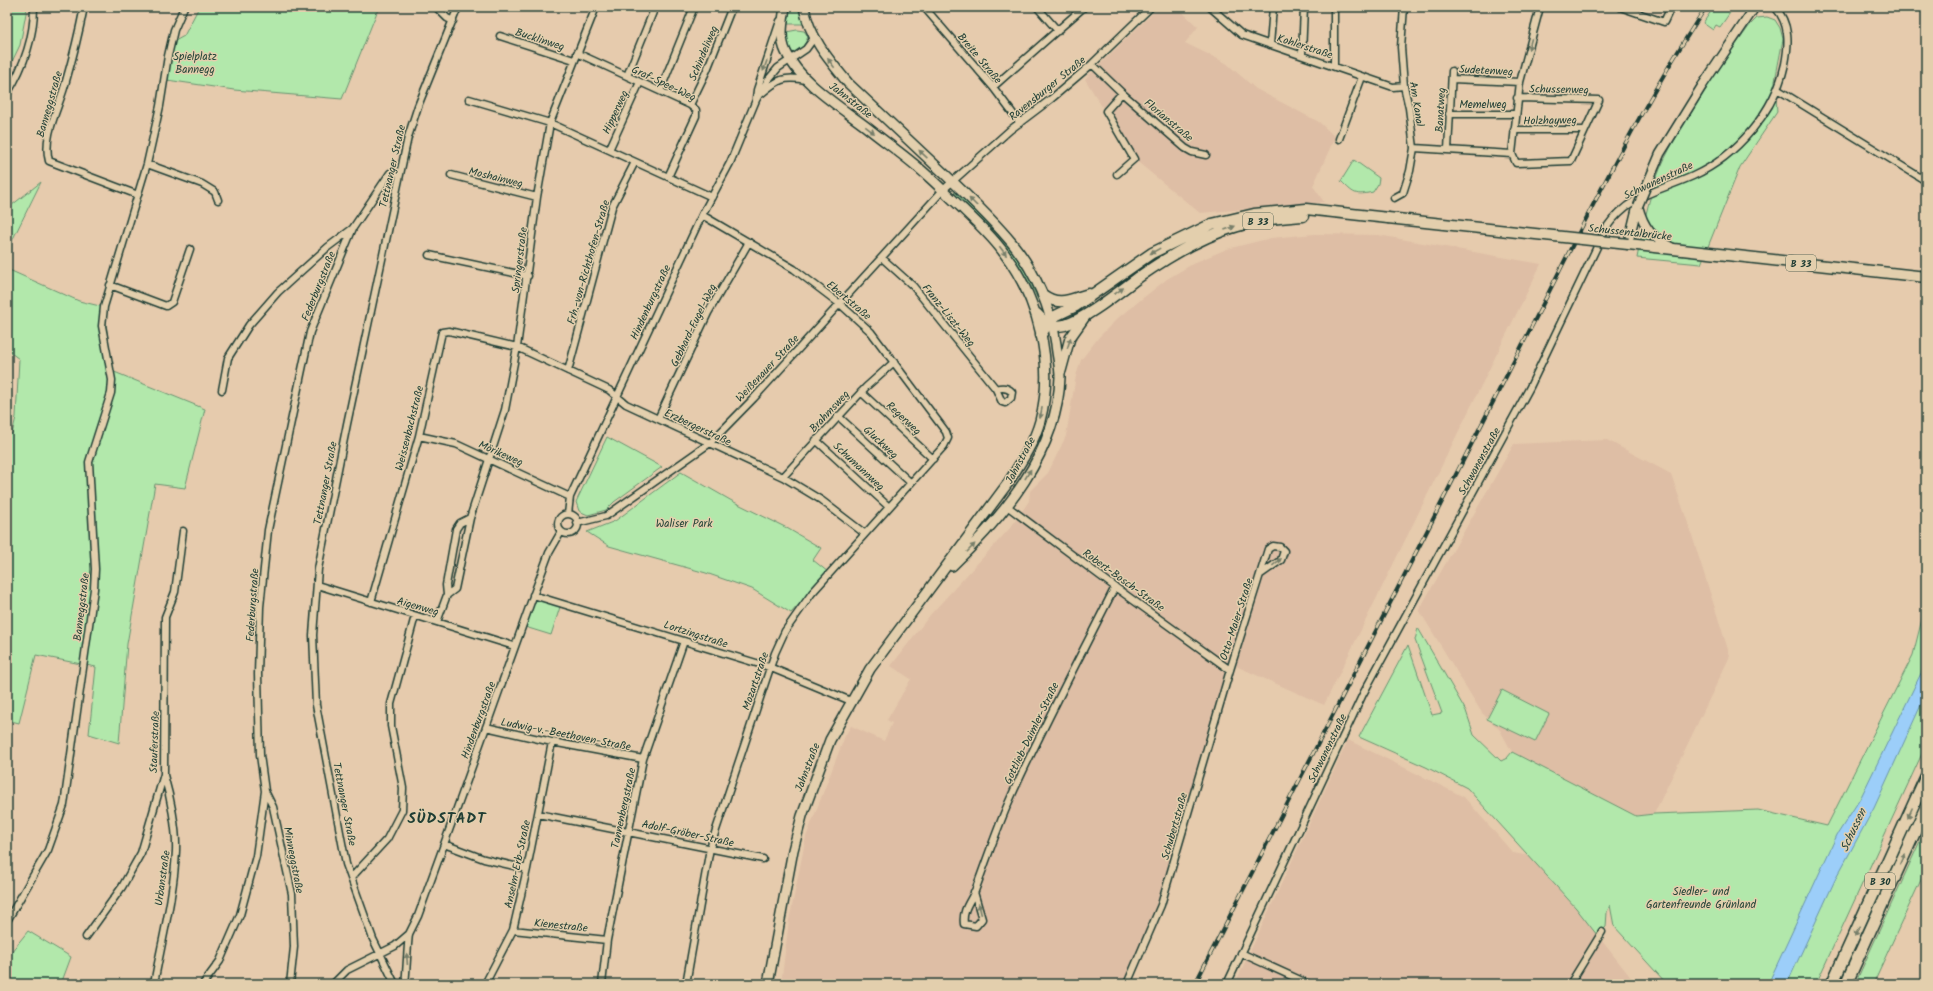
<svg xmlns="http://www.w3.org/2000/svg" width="1933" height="991" font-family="Kalam,sans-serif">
	<rect width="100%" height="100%" fill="#e6cbad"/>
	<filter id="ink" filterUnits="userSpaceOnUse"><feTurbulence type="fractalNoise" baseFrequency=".025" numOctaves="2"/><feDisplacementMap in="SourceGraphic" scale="8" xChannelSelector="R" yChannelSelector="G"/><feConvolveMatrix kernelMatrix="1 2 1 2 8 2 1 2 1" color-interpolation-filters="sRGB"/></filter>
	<g filter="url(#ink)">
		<!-- built -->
		<path fill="#debea5" d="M 1159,7 L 1177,7 L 1198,27 L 1185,43 L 1226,63 L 1256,89 L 1319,122 L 1335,137 L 1313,186 L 1324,202 L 1200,213 L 1134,159 L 1085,79 Z
			M 1315,234 L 1378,235 L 1541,264 L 1324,705 L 1236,666 L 1169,896 L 1131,984 L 781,984 L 789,921 L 806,837 L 845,736 L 851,726 L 884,741 L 892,723 L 887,720 L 911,679 L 891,666 L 930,615 L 1011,527 L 1029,501 L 1030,491 L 1048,473 L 1066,436 L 1076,376 L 1081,360 L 1099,337 L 1119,317 L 1167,279 L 1196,262 L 1227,249 L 1271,238 Z
			M 1607,440 L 1671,474 L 1690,529 L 1730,656 L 1654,814 L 1636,816 L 1512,752 L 1500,730 L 1482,713 L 1419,610 L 1514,444 Z
			M 1348,740 L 1464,797 L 1513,853 L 1530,856 L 1576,908 L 1636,984 L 1235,984 Z"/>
		<!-- green -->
		<path fill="#b2e8ab" stroke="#689270" d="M 7,7 L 27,8 L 20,45 L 7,72 Z
			M 199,7 L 379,7 L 342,99 L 234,90 L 167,80 L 170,60 L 175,41 L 184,36 Z
			M 791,7 L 801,7 L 804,24 L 787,24 Z
			M 1714,7 L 1734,7 L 1720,27 L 1716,25 L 1713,30 L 1703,23 Z
			M 1767,17 L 1775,20 L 1780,28 L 1783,39 L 1775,81 L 1777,112 L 1740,167 L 1701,264 L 1637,258 C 1643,228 1648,198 1660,169 C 1672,141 1690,115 1706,89 L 1705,88 L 1750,25 L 1757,18 Z
			M 797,30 L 804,31 L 808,36 C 805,46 801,50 791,54 L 786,39 L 786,32 Z
			M 1354,160 L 1379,178 L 1378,184 L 1373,192 C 1355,196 1354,194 1341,181 Z
			M 41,182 L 7,251 L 7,209 Z
			M 954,192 L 971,205 L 1002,237 L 1027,271 L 1042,302 L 1039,302 C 1016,252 993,230 954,194 Z
			M 7,269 L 79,301 L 104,307 L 112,371 L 205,409 L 185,488 L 155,484 L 127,644 L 119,743 L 89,734 L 96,667 L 36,655 L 19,723 L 7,720 L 7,434 L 12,434 L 16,417 L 19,359 L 7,350 Z
			M 607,437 L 662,467 L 614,502 L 606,510 L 588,515 L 579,511 L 576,502 Z
			M 681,472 L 732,501 L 785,527 L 821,548 L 813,560 L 828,572 L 791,613 L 752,589 L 706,573 L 609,546 L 587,532 L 615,521 Z
			M 533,595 L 561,604 L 551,635 L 522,626 Z
			M 1926,603 L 1926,745 L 1816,984 L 1667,984 L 1614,926 L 1610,905 L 1607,912 L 1606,927 L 1597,935 L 1576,908 L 1467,788 L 1426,767 L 1359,737 L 1408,645 L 1432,715 L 1442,713 L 1415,640 L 1418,628 L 1466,711 L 1474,735 L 1501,761 L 1507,758 L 1512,752 L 1636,816 L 1654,814 L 1758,810 L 1827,826 L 1913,655 Z
			M 1502,690 L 1549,714 L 1535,742 L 1487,719 Z
			M 1926,828 L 1926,869 L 1873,984 L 1855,984 Z
			M 28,931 L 71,957 L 61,984 L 7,984 L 7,957 Z"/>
		<!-- water -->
		<path fill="#9ccef9" stroke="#6a94aa" d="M 1926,663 L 1926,696 L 1921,705 L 1874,808 L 1835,880 L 1787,984 L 1768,984 L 1837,835 L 1860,799 Z"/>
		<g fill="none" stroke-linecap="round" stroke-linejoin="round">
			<defs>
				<path id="minor" d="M 84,7 C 79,32 73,57 66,81 C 60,106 42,135 49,161 L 138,195
					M 436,7 L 447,18 L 453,21
					M 924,7 L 993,87 L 1020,123
					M 1037,7 L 1058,31
					M 1210,7 L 1242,35 L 1393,87 L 1404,86
					M 1620,7 L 1664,22 L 1671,7
					M 500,36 L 574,60
					M 1270,45 L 1273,7
					M 577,53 L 690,105 L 696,110 L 696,116 L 668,177
					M 1302,55 L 1304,7
					M 1092,64 L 1122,93 L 1185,148 L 1192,152 L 1206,155
					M 1334,66 L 1334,7
					M 627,76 L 655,7
					M 1452,79 L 1520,82
					M 993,87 L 1084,7
					M 1777,89 L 1926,181
					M 660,91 L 694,7
					M 7,94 C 23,68 34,38 34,7
					M 761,94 C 778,79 784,76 806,80
					M 756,98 L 757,90 L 780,21
					M 469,99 L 550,123 L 712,197
					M 690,105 L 707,70 L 732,7
					M 1449,114 L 1516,114
					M 1514,130 L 1585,130
					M 1339,139 L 1362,77
					M 1414,148 L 1512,154 L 1520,82 L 1540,7
					M 609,150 L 640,82
					M 1448,150 L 1452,71
					M 1512,154 L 1516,163 L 1571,161 L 1599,100 L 1517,98
					M 147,164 L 202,184 L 215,192 L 218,200
					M 1117,174 L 1134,159 L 1106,111 L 1122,93
					M 451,175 L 537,197
					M 1394,198 L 1403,193 L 1410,171 L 1414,148 L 1409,108 L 1404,86 L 1401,47 L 1404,7
					M 429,255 L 528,276
					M 882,258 L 913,286 L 996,389 L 1002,402 L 1005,403 L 1011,398 L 1012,392 C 1007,387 1002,387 996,389
					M 110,285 L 166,306 L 172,302 L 190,249
					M 568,371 L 612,207 L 635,162
					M 222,390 L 228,358 L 249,325 L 278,292 L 328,247 L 352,229
					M 861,392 L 933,459
					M 838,416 L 911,483
					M 658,419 L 708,313 L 749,242
					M 419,436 L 456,444 L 570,497
					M 816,440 L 889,507
					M 783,477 L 866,387 L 894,362
					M 1007,506 L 1115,587 L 1230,670
					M 568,514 L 570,497 L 702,215 L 730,163 L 756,100 L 768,80 L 778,68 L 806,49 L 814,38
					M558 524a10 10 0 1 1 20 0a10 10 0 1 1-20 0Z
					M 577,523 L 606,516 L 710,443 L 754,398 L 943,190 L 1010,130 L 1051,99 L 1092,64 L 1151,7
					M 317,585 L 514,646
					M 447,595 L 446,585 L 456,529 L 460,523 L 470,518
					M 533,595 L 769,667 L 851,701
					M 371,602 L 419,436 L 442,332 L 449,331 L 517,347 L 609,390 L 626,404 L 783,477 L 821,500 L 864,533
					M 437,622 L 447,595 L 455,589 L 470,518 L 505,410 L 517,347 L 537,197 L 550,123 L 596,7
					M 486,727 L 552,742 L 643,759
					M 265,791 L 273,807 L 292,894 L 294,947 L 290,984
					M 538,814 L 763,859
					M 444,844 L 484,859 L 527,869
					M 351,878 L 387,839 L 402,810 L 403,788 L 391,726 L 391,704 L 415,616
					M 974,892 L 982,919 L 976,926 L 964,924 C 962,910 970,902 975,891 C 987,859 997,828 1011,797 C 1043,726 1080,657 1115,587
					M 7,921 L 48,850 L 64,805 L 94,589 L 95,569 L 89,462 L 111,393 L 112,380 L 102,326 L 104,307 L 147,164 L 160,106 L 168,56 L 174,30 L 184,7
					M 513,930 L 607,940
					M 86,937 L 122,887 L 141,853 L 164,774 L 165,617 L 175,592 L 183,531
					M 1241,953 L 1309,984
					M 154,984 C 162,940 174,895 176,851 C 177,829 170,796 164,775
					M 203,984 L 220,961 L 240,915 L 256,856 L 265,791 L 260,755 L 258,674 L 260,607 L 268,530 L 310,332 L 353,228 L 390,173 L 400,173
					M 333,984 L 347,970 L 395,946 L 409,934 L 418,916 L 442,850 L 536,588 L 549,553 L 561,532
					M 395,984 L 373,939 L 346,864 L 316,705 L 313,635 L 318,569 L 347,424 L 408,137 L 418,106 L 458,7
					M 405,984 C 407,967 407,951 409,934
					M 485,984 L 513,930 L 527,869 L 552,742
					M 602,984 L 607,940 L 643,759 L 684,641
					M 686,984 L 710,848 L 775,653 L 785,631 L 812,593 L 944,446 L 948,438 L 946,432 L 871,332 L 840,304 L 794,269 L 702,215
					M 1127,984 L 1161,905 L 1230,670 L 1268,549 L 1273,546 L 1280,547 L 1284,551 L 1281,560 L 1261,574
					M 1227,984 L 1363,694 L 1530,387 L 1606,228 C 1630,194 1657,192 1693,176 C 1737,156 1775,111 1785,64 C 1789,43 1790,24 1775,7
					M 1570,984 L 1602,932"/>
				<path id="tertiary" d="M 1702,86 L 1755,7
					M 1638,206 C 1644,229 1652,237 1673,248
					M 1628,244 L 1637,207"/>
				<path id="secondary" d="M 804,7 C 809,37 829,60 848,83 C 882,115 917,148 951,180 C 972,200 994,221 1012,243 C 1035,271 1051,308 1056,344 C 1057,355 1060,366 1060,377 C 1058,452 1003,517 952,566
					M 1061,371 L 1070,338 L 1087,314
					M 768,984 L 793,850 L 802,816 L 830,740 L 870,669 L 1008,483 C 1020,464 1034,443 1040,421 C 1055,364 1039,300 1004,253 C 992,236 977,223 963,209 C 952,199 941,188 930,178 C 911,160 889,145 869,129 C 842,108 800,83 786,52 C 779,38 783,21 785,7"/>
				<path id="primary" d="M 1628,244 L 1926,277
					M 1043,295 C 1059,307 1071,299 1089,294
					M 1037,314 C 1046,324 1051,328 1065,325 C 1086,319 1120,291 1139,277 C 1169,256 1202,236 1238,226 C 1259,219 1281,218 1303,216
					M 1041,335 L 1051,318 L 1076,306 L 1152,253 L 1212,224 L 1254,214 L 1306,209 L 1388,218"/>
				<path id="trunk" d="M 1832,984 L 1926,777
					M 1846,984 L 1926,807"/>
			</defs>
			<!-- minor casing -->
			<use href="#minor" stroke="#1f3d34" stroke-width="9"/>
			<!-- tertiary casing -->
			<use href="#tertiary" stroke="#1f3d34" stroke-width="11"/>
			<!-- secondary casing -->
			<use href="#secondary" stroke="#1f3d34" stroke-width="12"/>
			<!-- primary casing -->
			<use href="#primary" stroke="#1f3d34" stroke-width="13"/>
			<!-- trunk casing -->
			<use href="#trunk" stroke="#1f3d34" stroke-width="14"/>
			<!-- minor -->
			<use href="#minor" stroke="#e3cfad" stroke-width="6"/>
			<!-- tertiary -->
			<use href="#tertiary" stroke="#e3cfad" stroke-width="8"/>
			<!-- secondary -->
			<use href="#secondary" stroke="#e3cfad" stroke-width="9"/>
			<!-- primary -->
			<use href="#primary" stroke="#e3cfad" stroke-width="10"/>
			<!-- trunk -->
			<use href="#trunk" stroke="#e3cfad" stroke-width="11"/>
			<defs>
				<path id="rail" d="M 1195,984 C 1300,779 1405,573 1511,367 C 1573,246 1631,121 1706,7"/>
			</defs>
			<!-- rail casing -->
			<use href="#rail" stroke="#1f3d34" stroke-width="4"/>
			<!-- rail -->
			<use href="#rail" stroke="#e3cfad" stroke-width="2.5" stroke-dasharray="8" stroke-linecap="butt"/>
			<defs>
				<path id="tertiary-bridge" d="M 1638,206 L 1660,154 L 1702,86"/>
				<path id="primary-bridge" d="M 1388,218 L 1628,244"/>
			</defs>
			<!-- tertiary-bridge casing -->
			<use href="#tertiary-bridge" stroke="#1f3d34" stroke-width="11" stroke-linecap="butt"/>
			<!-- primary-bridge casing -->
			<use href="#primary-bridge" stroke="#1f3d34" stroke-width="13" stroke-linecap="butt"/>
			<!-- tertiary-bridge -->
			<use href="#tertiary-bridge" stroke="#e3cfad" stroke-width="8"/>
			<!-- primary-bridge -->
			<use href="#primary-bridge" stroke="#e3cfad" stroke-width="10"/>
		</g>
		<!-- one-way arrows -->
		<defs><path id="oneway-solid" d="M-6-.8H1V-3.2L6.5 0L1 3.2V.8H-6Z"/></defs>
		<g fill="#777f6a">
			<use href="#oneway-solid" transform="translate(1530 44) rotate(106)"/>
			<use href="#oneway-solid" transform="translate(831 63) rotate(-127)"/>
			<use href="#oneway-solid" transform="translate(765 66) rotate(110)"/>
			<use href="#oneway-solid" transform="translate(870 130) rotate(38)"/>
			<use href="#oneway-solid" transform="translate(923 154) rotate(-137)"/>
			<use href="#oneway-solid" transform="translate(973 202) rotate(-135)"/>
			<use href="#oneway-solid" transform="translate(1230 228) rotate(-20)"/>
			<use href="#oneway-solid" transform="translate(1003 251) rotate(53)"/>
			<use href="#oneway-solid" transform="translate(1155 251) rotate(151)"/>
			<use href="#oneway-solid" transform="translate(1119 291) rotate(-35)"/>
			<use href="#oneway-solid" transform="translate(1069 343) rotate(-73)"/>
			<use href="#oneway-solid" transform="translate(1041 413) rotate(101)"/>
			<use href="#oneway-solid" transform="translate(1028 474) rotate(-59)"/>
			<use href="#oneway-solid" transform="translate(971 548) rotate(-46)"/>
			<use href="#oneway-solid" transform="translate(1277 562) rotate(-39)"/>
			<use href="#oneway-solid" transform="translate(1910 813) rotate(114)"/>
			<use href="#oneway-solid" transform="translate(1903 859) rotate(-66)"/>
			<use href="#oneway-solid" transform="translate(980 909) rotate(-104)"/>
			<use href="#oneway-solid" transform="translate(1857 931) rotate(115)"/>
			<use href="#oneway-solid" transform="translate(407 959) rotate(-94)"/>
		</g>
	</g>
	<g text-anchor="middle" stroke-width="3" stroke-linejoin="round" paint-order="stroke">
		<!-- shield labels -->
		<g fill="#e3cfad" stroke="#5a6958" stroke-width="1">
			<rect x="1243" y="213" width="30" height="16" rx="3"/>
			<rect x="1786" y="255" width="30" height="16" rx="3"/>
			<rect x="1865" y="873" width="30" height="16" rx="3"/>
		</g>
		<g font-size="10" font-weight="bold" fill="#1f3d34">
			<text x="1258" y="225">B 33</text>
			<text x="1801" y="267">B 33</text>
			<text x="1880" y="885">B 30</text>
		</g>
		<!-- street labels -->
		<g font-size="11" fill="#1f3d34" stroke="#e3cfad">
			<text transform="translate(540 39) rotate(18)" y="4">Bucklinweg</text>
			<text transform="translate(1305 46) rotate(18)" y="4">Kohlerstraße</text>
			<text transform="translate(703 53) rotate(-67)" y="4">Schindeliweg</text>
			<text transform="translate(980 58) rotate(50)" y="4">Breite Straße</text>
			<text transform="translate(1486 70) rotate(3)" y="4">Sudetenweg</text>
			<text transform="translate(664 83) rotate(25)" y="4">Graf-Spee-Weg</text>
			<text transform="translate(1047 88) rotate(-39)" y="4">Ravensburger Straße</text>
			<text transform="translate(1559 89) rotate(1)" y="4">Schussenweg</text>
			<text transform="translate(851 100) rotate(38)" y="4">Jahnstraße</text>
			<text transform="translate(49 104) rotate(-74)" y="4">Banneggstraße</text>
			<text transform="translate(1417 104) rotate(81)" y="4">Am Kanal</text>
			<text x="1483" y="108">Memelweg</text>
			<text transform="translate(1440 110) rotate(-87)" y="4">Banatweg</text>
			<text transform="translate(615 112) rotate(-65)" y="4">Hipperweg</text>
			<text transform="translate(1169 120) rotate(40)" y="4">Florianstraße</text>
			<text transform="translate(1550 120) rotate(-1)" y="4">Holzhayweg</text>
			<text transform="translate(392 166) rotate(-77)" y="4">Tettnanger Straße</text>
			<text transform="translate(496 177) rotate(14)" y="4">Moshainweg</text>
			<text transform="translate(1658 180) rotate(-25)" y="4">Schwanenstraße</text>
			<text transform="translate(1630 232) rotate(6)" y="4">Schussentalbrücke</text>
			<text transform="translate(519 260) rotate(-83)" y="4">Springerstraße</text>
			<text transform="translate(588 262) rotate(-74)" y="4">Frh.-von-Richthofen-Straße</text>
			<text transform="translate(318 286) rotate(-68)" y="4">Federburgstraße</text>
			<text transform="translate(849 300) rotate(40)" y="4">Ebertstraße</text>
			<text transform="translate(650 302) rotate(-65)" y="4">Hindenburgstraße</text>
			<text transform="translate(949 315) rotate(51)" y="4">Franz-Liszt-Weg</text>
			<text transform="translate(693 325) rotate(-64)" y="4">Gebhard-Fugel-Weg</text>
			<text transform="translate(767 368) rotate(-47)" y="4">Weißenauer Straße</text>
			<text transform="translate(829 411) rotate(-47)" y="4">Brahmsweg</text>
			<text transform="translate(904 418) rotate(43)" y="4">Regerweg</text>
			<text transform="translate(698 427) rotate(25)" y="4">Erzbergerstraße</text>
			<text transform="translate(409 428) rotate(-76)" y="4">Weissenbachstraße</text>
			<text transform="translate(881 442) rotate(43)" y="4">Gluckweg</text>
			<text transform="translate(501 453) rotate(24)" y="4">Mörikeweg</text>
			<text transform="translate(1020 460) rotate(-62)" y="4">Jahnstraße</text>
			<text transform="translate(1479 461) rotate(-61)" y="4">Schwanenstraße</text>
			<text transform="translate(859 466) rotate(43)" y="4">Schumannweg</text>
			<text transform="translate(325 483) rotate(-79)" y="4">Tettnanger Straße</text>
			<text transform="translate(1124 580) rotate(36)" y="4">Robert-Bosch-Straße</text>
			<text transform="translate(252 605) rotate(-86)" y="4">Federburgstraße</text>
			<text transform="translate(418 606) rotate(16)" y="4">Aigenweg</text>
			<text transform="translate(81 607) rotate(-83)" y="4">Banneggstraße</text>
			<text transform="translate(1236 619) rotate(-72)" y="4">Otto-Maier-Straße</text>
			<text transform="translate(696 634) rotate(18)" y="4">Lortzingstraße</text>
			<text transform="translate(755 681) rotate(-71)" y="4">Mozartstraße</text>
			<text transform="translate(478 720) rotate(-70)" y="4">Hindenburgstraße</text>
			<text transform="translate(1031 733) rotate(-64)" y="4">Gottlieb-Daimler-Straße</text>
			<text transform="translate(566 734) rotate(11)" y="4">Ludwig-v.-Beethoven-Straße</text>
			<text transform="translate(154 742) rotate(-88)" y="4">Stauferstraße</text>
			<text transform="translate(1327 748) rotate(-64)" y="4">Schwanenstraße</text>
			<text transform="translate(807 767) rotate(-69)" y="4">Jahnstraße</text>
			<text transform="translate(345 804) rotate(79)" y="4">Tettnanger Straße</text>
			<text transform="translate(623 808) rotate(-78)" y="4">Tannenbergstraße</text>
			<text transform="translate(1174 826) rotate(-74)" y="4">Schubertstraße</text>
			<text transform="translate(688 833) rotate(12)" y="4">Adolf-Gröber-Straße</text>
			<text transform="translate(294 860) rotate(79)" y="4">Minneggstraße</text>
			<text transform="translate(517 864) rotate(-78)" y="4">Anselm-Erb-Straße</text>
			<text transform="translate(162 878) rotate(-82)" y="4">Urbanstraße</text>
			<text transform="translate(561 925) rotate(6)" y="4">Kienestraße</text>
		</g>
		<!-- park labels -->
		<g font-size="11" fill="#26463a" stroke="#e3cfad">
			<text x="195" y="60">Spielplatz<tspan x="195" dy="13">Bannegg</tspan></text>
			<text x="684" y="527">Waliser Park</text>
			<text x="1701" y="895">Siedler- und<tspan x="1701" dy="13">Gartenfreunde Grünland</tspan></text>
		</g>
		<!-- water labels -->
		<g font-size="12" font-style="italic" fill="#25443e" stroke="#e3cfad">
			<text transform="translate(1853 830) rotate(-65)" y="4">Schussen</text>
		</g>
		<!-- district labels -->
		<g font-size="15" font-weight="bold" letter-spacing="1" fill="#1f3d34" stroke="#e3cfad">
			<text x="447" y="823">SÜDSTADT</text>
		</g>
	</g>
	<!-- margin -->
	<rect width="1933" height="991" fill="none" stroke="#e3cfad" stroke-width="24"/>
	<rect x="12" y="12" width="1909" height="967" fill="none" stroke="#1f3d34" stroke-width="1.5" filter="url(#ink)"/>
</svg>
